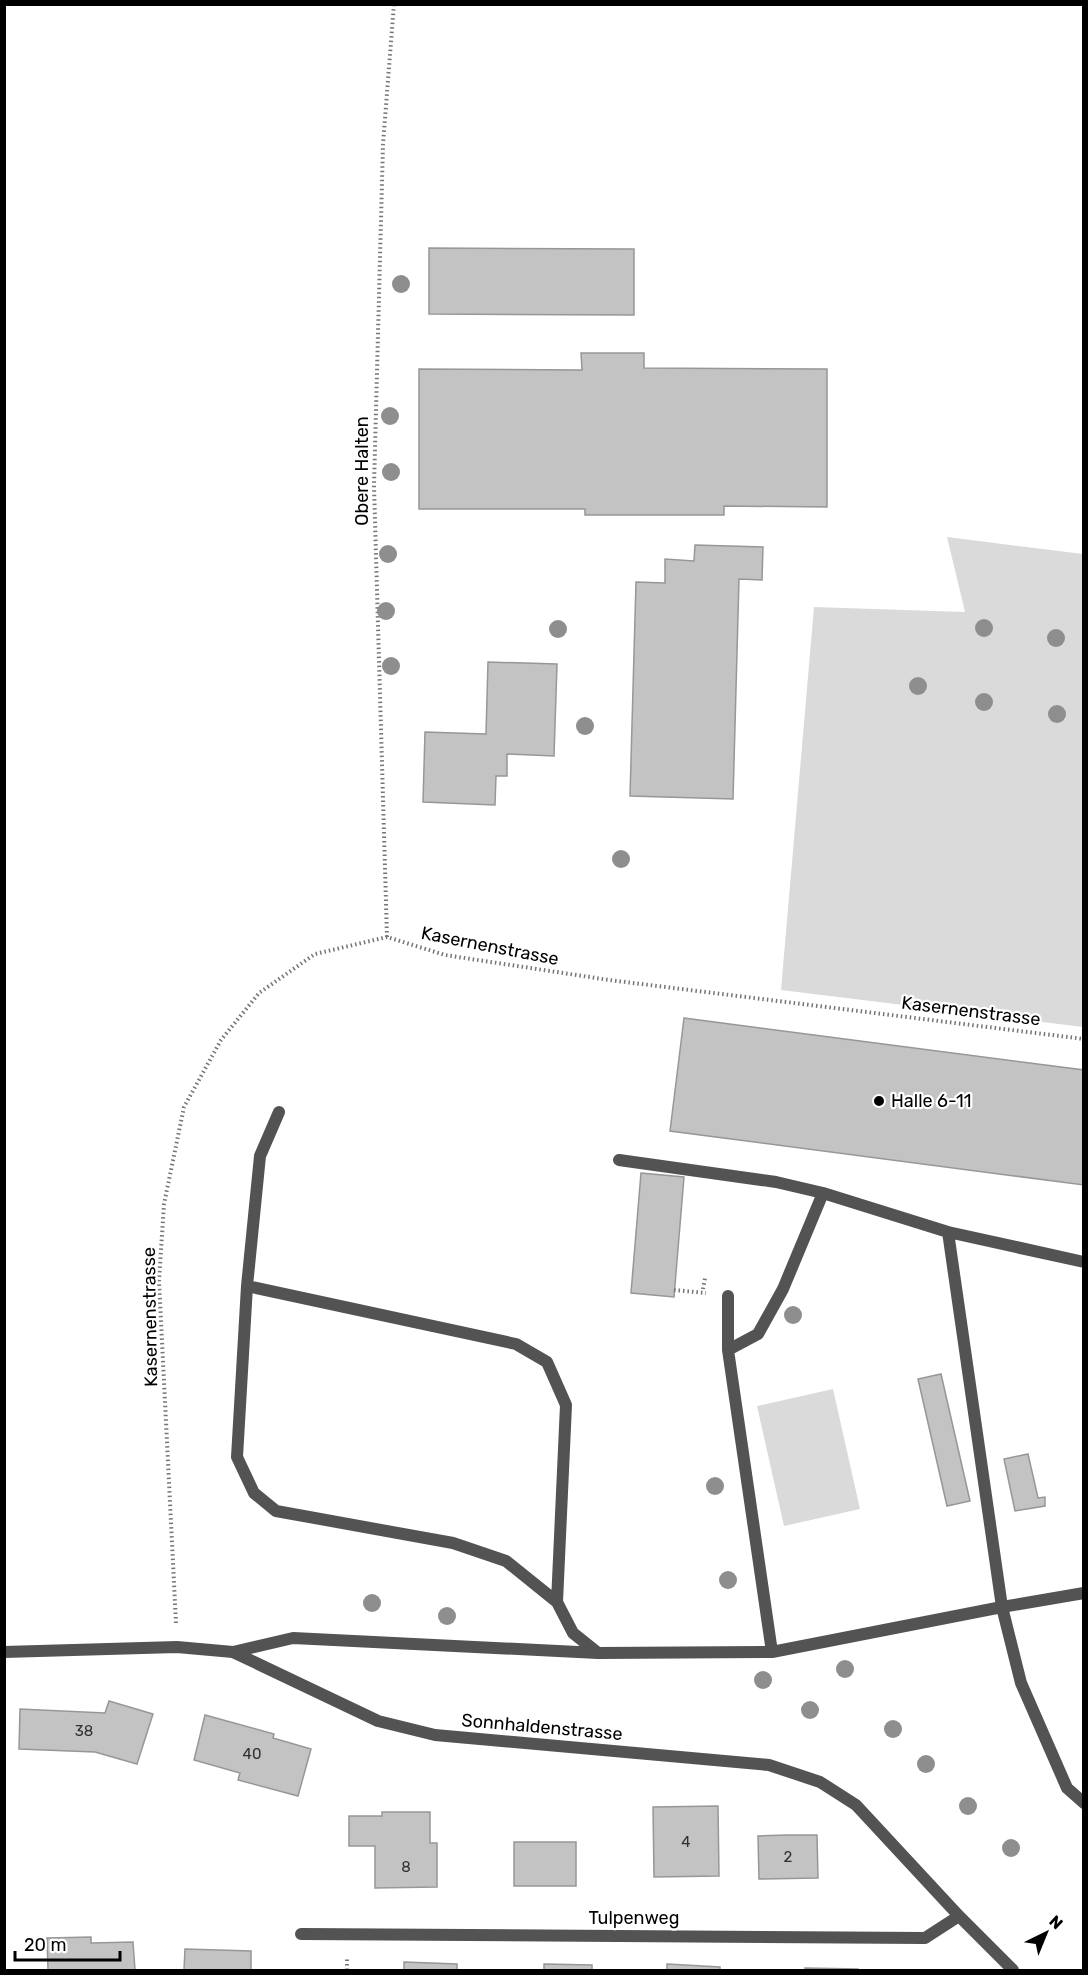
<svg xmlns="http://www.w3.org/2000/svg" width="1088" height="1975" font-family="Rubik,sans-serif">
	<rect width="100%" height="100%" fill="#fff"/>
	<!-- green -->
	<path fill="#dadada" d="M 947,537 L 1083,554 L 1083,1027 L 781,990 L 814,607 L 965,612 Z
		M 833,1389 L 860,1509 L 784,1526 L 757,1406 Z"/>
	<!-- building -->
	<path fill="#c3c3c3" stroke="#979797" stroke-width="1.5" d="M 429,248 L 634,249 L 634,315 L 429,314 Z
		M 581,353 L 644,353 L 644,368 L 827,369 L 827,507 L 724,506 L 724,515 L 585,515 L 585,509 L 419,509 L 419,369 L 582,370 Z
		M 695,545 L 763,547 L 762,580 L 739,579 L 733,799 L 630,796 L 636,582 L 665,583 L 665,559 L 694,561 Z
		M 488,662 L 557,664 L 554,756 L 507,754 L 507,776 L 496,776 L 495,805 L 423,802 L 425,732 L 486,734 Z
		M 684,1018 L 1084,1070 L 1084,1185 L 670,1131 Z
		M 641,1173 L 684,1177 L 674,1297 L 631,1293 Z
		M 941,1374 L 970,1501 L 947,1506 L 918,1379 Z
		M 1028,1454 L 1038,1498 L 1045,1497 L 1045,1506 L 1015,1511 L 1004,1459 Z
		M 109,1701 L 153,1714 L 137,1764 L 95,1752 L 19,1749 L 20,1709 L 105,1713 Z
		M 205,1715 L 274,1734 L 273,1738 L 311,1749 L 298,1796 L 238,1780 L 240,1773 L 194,1760 Z
		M 718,1806 L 719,1876 L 654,1877 L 653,1807 Z
		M 382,1812 L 430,1812 L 430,1843 L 437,1843 L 437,1887 L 375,1888 L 375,1846 L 349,1846 L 349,1816 L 382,1816 Z
		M 788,1835 L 817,1835 L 818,1878 L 759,1879 L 758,1836 Z
		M 514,1842 L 576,1842 L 576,1886 L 514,1886 Z
		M 91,1937 L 91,1943 L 133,1942 L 135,1970 L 48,1970 L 47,1938 Z
		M 185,1949 L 251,1951 L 251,1970 L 184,1970 Z
		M 404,1962 L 457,1964 L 457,1970 L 404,1970 Z
		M 544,1964 L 592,1965 L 592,1970 L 544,1970 Z
		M 667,1964 L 720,1967 L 720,1970 L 667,1970 Z
		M 805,1968 L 858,1969 L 858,1970 L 805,1970 Z"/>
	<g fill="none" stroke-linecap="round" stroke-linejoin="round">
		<!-- path -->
		<path stroke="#757575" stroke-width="4" stroke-dasharray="1.5 3" stroke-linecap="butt" d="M 387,937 L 374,486 L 383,144 L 394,4
			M 703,1289 L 705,1278
			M 674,1290 L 706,1293
			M 176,1623 L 159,1281 L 164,1204 L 184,1107 L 221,1040 L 259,993 L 315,954 L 387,937 L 445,955 L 609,980 L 1084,1039
			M 347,1970 L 347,1959"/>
		<!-- service -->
		<path stroke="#535353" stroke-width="12" d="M 279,1112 L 260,1156 L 247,1286 L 237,1457 L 254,1493 L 276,1511 L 453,1543 L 506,1561 L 557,1602 L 573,1633 L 598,1653 L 772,1652 L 1002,1607 L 1084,1593
			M 619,1160 L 776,1182 L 823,1193 L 948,1232 L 1084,1262
			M 948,1232 L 1002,1607 L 1021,1683 L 1067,1788 L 1084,1803
			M 247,1286 L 516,1344 L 547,1362 L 566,1405 L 557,1602
			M 728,1350 L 728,1296
			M 233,1652 L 293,1638 L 598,1653
			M 772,1652 L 728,1350 L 758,1334 L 783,1289 L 823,1193"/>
		<!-- minor -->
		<path stroke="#535353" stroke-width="12" d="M 4,1652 L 177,1647 L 233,1652 L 378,1721 L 435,1735 L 769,1765 L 820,1782 L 856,1805 L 959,1916 L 1013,1970
			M 301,1934 L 925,1938 L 959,1916"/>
	</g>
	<!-- trees -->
	<g fill="#8e8e8e">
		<circle cx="401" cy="284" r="9"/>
		<circle cx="390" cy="416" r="9"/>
		<circle cx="391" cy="472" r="9"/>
		<circle cx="388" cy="554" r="9"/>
		<circle cx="386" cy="611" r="9"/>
		<circle cx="984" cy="628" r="9"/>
		<circle cx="558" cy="629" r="9"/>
		<circle cx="1056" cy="638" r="9"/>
		<circle cx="391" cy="666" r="9"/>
		<circle cx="918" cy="686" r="9"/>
		<circle cx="984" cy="702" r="9"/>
		<circle cx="1057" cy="714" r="9"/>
		<circle cx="585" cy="726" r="9"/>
		<circle cx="621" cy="859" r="9"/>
		<circle cx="793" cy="1315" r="9"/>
		<circle cx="715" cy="1486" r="9"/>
		<circle cx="728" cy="1580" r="9"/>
		<circle cx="372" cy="1603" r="9"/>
		<circle cx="447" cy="1616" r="9"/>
		<circle cx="845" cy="1669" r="9"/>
		<circle cx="763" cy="1680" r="9"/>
		<circle cx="810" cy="1710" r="9"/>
		<circle cx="893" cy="1729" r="9"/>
		<circle cx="926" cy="1764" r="9"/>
		<circle cx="968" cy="1806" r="9"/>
		<circle cx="1011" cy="1848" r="9"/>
	</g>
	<!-- markers -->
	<circle fill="#000" stroke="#fff" stroke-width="2" cx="879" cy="1101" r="6"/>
	<g text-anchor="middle" stroke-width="4.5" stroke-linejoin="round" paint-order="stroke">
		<!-- number labels -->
		<g font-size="15" fill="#313131">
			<text x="84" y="1736">38</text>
			<text x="252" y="1759">40</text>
			<text x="686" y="1847">4</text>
			<text x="788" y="1862">2</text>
			<text x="406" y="1872">8</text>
		</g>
		<!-- street labels -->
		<g font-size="18" fill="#000" stroke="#fff">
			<text transform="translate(362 471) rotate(-90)" y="6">Obere Halten</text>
			<text transform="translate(490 946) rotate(11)" y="6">Kasernenstrasse</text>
			<text transform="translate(971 1011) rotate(7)" y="6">Kasernenstrasse</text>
			<text transform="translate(150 1317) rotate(-91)" y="6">Kasernenstrasse</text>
			<text transform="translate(542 1727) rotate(5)" y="6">Sonnhaldenstrasse</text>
			<text x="634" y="1924">Tulpenweg</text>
		</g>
		<!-- poi labels -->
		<g font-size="18" fill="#000" stroke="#fff" text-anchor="start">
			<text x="891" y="1107">Halle 6-11</text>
		</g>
	</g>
	<!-- border -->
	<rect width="1088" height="1975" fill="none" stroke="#000000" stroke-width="12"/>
	<!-- north arrow -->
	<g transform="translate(1046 1933) rotate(43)" stroke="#ffffff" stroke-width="4.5" paint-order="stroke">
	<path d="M0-4.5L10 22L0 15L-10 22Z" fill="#000000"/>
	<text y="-9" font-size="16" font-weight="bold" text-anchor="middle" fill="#000000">N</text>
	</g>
	<!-- scale -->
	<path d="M15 1951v9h105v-9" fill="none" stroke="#000000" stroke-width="3"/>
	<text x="24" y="1951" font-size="18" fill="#000000" stroke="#ffffff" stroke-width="4.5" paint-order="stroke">20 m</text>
</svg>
